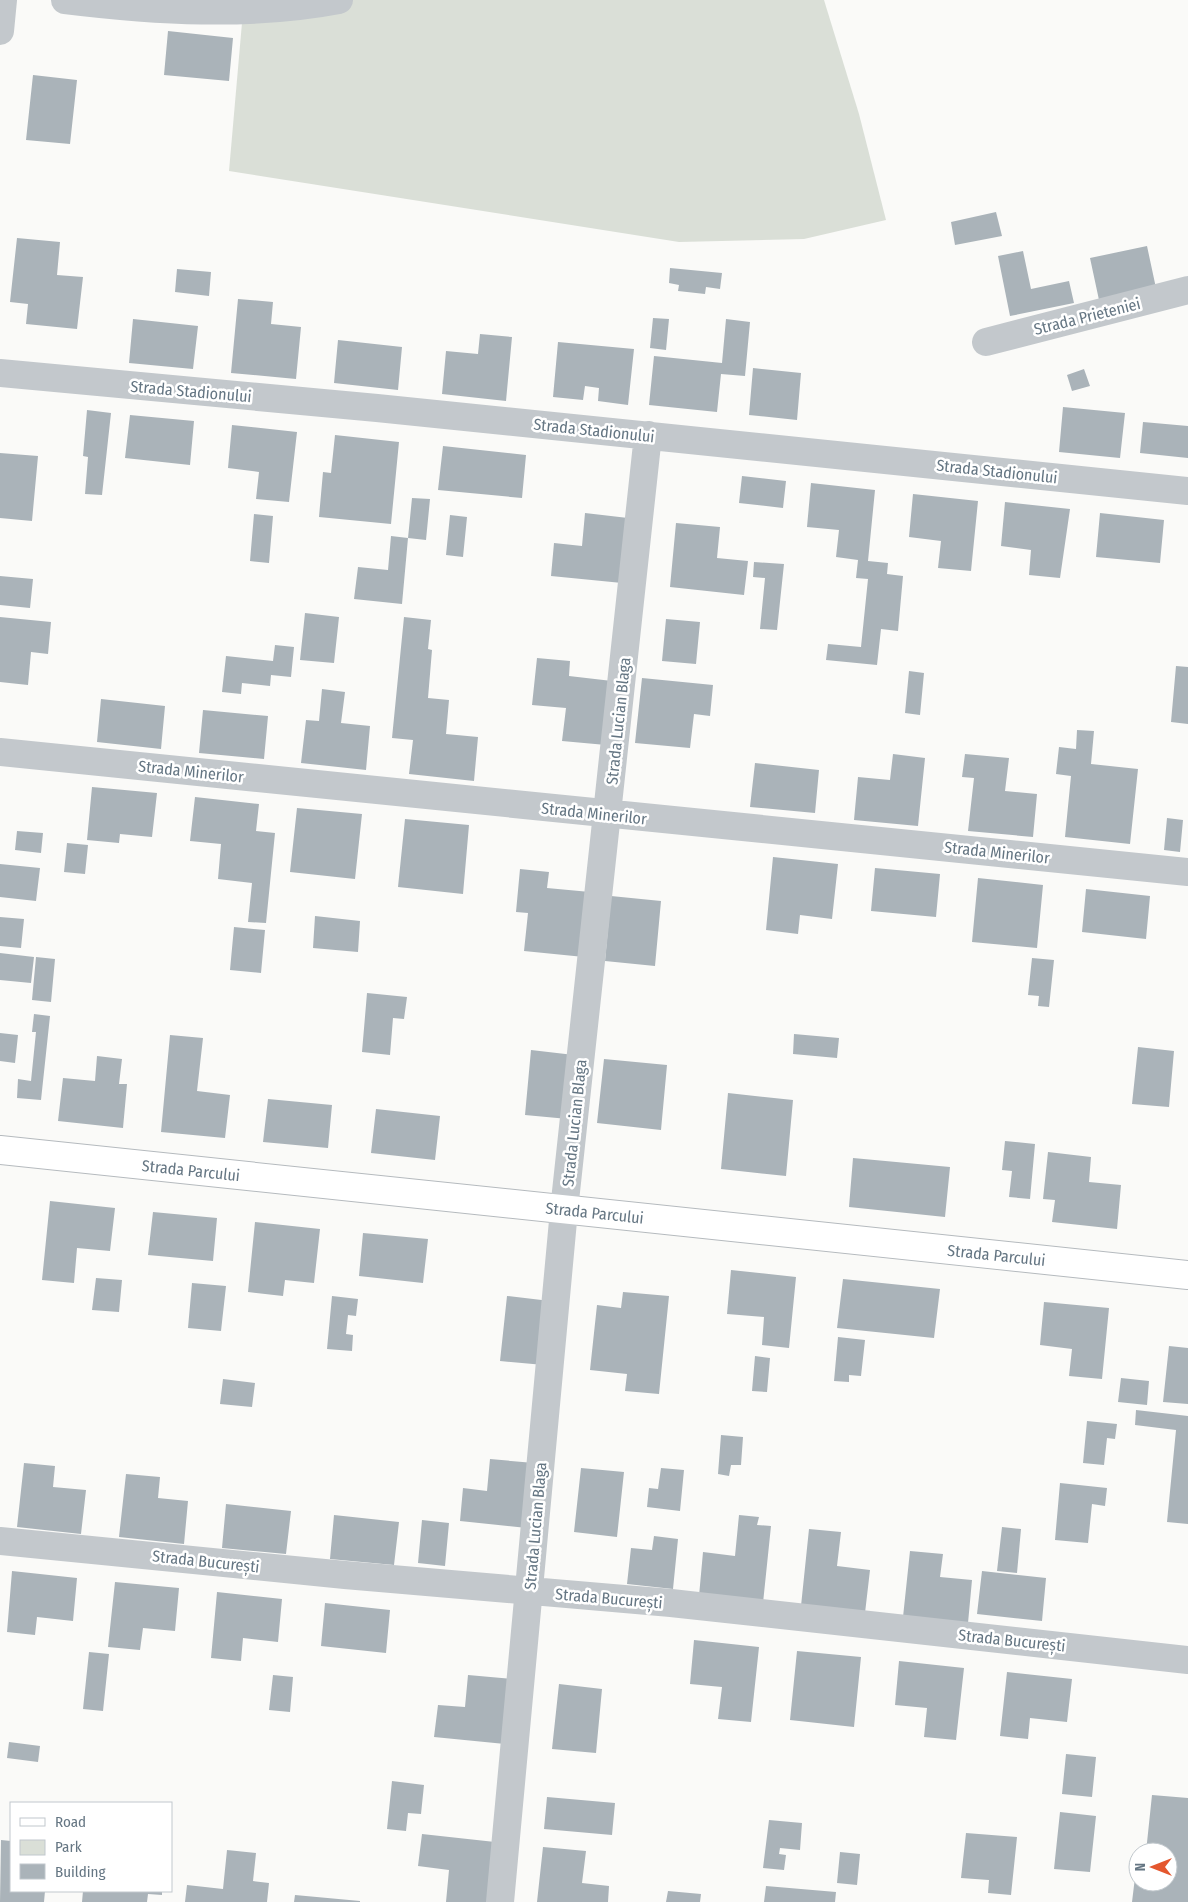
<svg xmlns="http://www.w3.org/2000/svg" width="1188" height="1902" font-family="'Fira Sans Condensed',sans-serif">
	<rect width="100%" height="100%" fill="#fafaf8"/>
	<!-- green -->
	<path fill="#dadfd7" d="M 244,0 L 824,0 L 859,114 L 886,220 L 804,239 L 679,242 L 229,171 Z"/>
	<!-- building -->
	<path fill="#aab3b9" d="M 168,31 L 233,38 L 229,81 L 164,75 Z
		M 33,75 L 77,80 L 70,144 L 26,140 Z
		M 996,212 L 1002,236 L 955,245 L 951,222 Z
		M 17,238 L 60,242 L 57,275 L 83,277 L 77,329 L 26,324 L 28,304 L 10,302 Z
		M 1147,246 L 1156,288 L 1099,300 L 1090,258 Z
		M 1023,251 L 1031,289 L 1069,281 L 1074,303 L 1010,316 L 998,256 Z
		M 670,268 L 722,273 L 720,289 L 706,287 L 705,294 L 678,291 L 679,285 L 669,283 Z
		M 177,269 L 211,272 L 209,296 L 175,292 Z
		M 238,299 L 273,302 L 271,324 L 301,327 L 296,379 L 231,373 Z
		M 653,318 L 669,319 L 666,350 L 650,348 Z
		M 133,319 L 198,326 L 193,369 L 129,363 Z
		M 726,319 L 750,322 L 745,376 L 721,374 L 717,412 L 649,405 L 654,356 L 722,363 Z
		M 480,334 L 512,337 L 506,401 L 442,394 L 446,351 L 478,354 Z
		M 338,340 L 402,347 L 398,390 L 334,383 Z
		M 558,342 L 634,349 L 628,405 L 598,401 L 599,388 L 585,386 L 583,400 L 553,397 Z
		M 753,368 L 801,373 L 797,420 L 749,415 Z
		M 1084,369 L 1090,386 L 1072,391 L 1067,375 Z
		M 1063,407 L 1125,413 L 1120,458 L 1059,452 Z
		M 87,410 L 111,413 L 102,495 L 85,494 L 88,457 L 83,456 Z
		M 130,415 L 194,421 L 190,465 L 125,458 Z
		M 1143,422 L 1188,426 L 1188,458 L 1140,453 Z
		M 232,425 L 297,432 L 289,502 L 256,499 L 259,472 L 228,468 Z
		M 335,435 L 399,442 L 391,524 L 319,517 L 323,472 L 331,473 Z
		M 443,446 L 526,455 L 522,498 L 438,490 Z
		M 0,453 L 38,456 L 32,521 L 0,518 Z
		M 742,476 L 786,481 L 783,508 L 739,503 Z
		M 811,483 L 875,490 L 868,561 L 888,563 L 887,574 L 903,576 L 898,631 L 881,629 L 877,665 L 826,660 L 828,644 L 861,647 L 868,579 L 856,578 L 858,560 L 836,557 L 839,530 L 807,527 Z
		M 913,494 L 978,501 L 971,571 L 938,568 L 941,541 L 909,537 Z
		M 412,498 L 430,499 L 426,540 L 408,538 Z
		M 1005,502 L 1070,509 L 1060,578 L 1029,575 L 1031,550 L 1001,546 Z
		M 585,513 L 628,518 L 622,583 L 551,576 L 554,543 L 582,546 Z
		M 1100,513 L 1164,520 L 1160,563 L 1096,557 Z
		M 254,514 L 273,516 L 269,563 L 250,561 Z
		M 450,515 L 467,517 L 463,557 L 446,555 Z
		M 676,523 L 720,527 L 717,558 L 748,561 L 744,595 L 670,587 Z
		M 391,536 L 408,538 L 402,604 L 354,599 L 358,567 L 388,570 Z
		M 754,562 L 784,564 L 777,630 L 760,629 L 765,578 L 753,577 Z
		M 0,576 L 33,579 L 30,608 L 0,605 Z
		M 305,613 L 339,617 L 334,663 L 300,660 Z
		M 0,617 L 51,622 L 48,654 L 31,652 L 28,685 L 0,682 Z
		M 404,617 L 431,620 L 428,649 L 432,650 L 428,698 L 449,700 L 446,734 L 478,737 L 474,781 L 409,774 L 413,740 L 392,738 Z
		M 666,619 L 700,622 L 696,664 L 662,661 Z
		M 275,645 L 294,647 L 291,677 L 271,675 L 270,686 L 242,683 L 241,694 L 222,692 L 226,656 L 273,661 Z
		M 537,658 L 570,661 L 569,676 L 612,681 L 606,745 L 562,741 L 566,708 L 532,705 Z
		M 1176,666 L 1188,667 L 1188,724 L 1171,722 Z
		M 909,671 L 924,673 L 920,715 L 905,713 Z
		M 642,678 L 713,685 L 710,716 L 694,714 L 690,748 L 635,743 Z
		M 322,689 L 345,692 L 341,723 L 370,726 L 366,770 L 301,763 L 306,720 L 319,721 Z
		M 101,699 L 165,706 L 161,749 L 97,742 Z
		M 203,710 L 268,716 L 264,759 L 199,753 Z
		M 1077,730 L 1094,731 L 1091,764 L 1138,769 L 1130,844 L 1065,837 L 1071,776 L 1056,774 L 1059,747 L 1076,749 Z
		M 893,754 L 925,758 L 918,826 L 854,820 L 858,777 L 890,780 Z
		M 965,754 L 1009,758 L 1005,791 L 1037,794 L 1033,837 L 968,831 L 974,778 L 962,777 Z
		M 755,763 L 819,770 L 815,813 L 750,807 Z
		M 92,787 L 157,793 L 152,837 L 120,834 L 119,843 L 87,840 Z
		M 195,797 L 259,804 L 256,831 L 275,833 L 266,923 L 248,922 L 252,883 L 218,879 L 221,844 L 190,841 Z
		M 297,808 L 362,814 L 355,879 L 290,872 Z
		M 1167,818 L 1183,820 L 1180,852 L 1164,850 Z
		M 405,819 L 469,825 L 463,894 L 398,887 Z
		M 17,831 L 43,833 L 41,853 L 15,850 Z
		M 67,843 L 88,845 L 85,874 L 64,872 Z
		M 773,857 L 838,864 L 832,919 L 800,915 L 798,934 L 766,930 Z
		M 0,864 L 40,868 L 36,901 L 0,897 Z
		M 875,868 L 940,874 L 936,917 L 871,911 Z
		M 520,869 L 549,872 L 547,888 L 590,892 L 584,957 L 524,951 L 528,913 L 516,912 Z
		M 978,878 L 1043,885 L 1037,948 L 972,942 Z
		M 1086,889 L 1150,896 L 1146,939 L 1082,932 Z
		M 611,896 L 661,901 L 655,966 L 605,961 Z
		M 315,916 L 360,921 L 358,952 L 313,948 Z
		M 0,917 L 24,919 L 21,948 L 0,946 Z
		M 234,927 L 265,930 L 261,973 L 230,970 Z
		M 0,953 L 34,957 L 31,983 L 0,980 Z
		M 36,957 L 55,959 L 51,1002 L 32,1000 Z
		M 1032,958 L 1054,960 L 1049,1007 L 1038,1006 L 1039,996 L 1028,995 Z
		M 367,993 L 407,997 L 404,1019 L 393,1018 L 390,1055 L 362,1052 Z
		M 34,1014 L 50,1016 L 41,1100 L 17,1098 L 18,1079 L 31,1081 L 36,1032 L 32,1032 Z
		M 0,1033 L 18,1035 L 15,1063 L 0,1061 Z
		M 794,1034 L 839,1038 L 837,1058 L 793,1054 Z
		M 170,1035 L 203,1038 L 197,1091 L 230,1095 L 225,1138 L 161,1132 Z
		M 1138,1047 L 1174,1051 L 1169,1107 L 1132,1104 Z
		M 531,1050 L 574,1055 L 568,1119 L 525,1115 Z
		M 97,1056 L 122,1059 L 119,1084 L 127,1084 L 123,1128 L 58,1121 L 63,1078 L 95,1081 Z
		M 604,1059 L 667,1065 L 661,1130 L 597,1123 Z
		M 728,1093 L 793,1100 L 786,1176 L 721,1169 Z
		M 268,1099 L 332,1105 L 328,1148 L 263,1142 Z
		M 376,1109 L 440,1116 L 435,1160 L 371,1153 Z
		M 1005,1141 L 1035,1144 L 1030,1199 L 1009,1197 L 1012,1171 L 1002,1170 Z
		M 1048,1152 L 1091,1157 L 1089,1182 L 1121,1185 L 1117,1229 L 1052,1222 L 1055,1200 L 1043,1199 Z
		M 853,1158 L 950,1167 L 945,1217 L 849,1207 Z
		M 50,1201 L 115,1208 L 110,1251 L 77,1248 L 74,1283 L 42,1280 Z
		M 153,1212 L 217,1218 L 213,1261 L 148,1255 Z
		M 255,1222 L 320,1229 L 314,1283 L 285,1280 L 283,1296 L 248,1292 Z
		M 363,1233 L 428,1239 L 423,1283 L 359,1276 Z
		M 731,1270 L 796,1277 L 789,1348 L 762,1345 L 764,1317 L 727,1314 Z
		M 96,1278 L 122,1280 L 119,1312 L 92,1310 Z
		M 843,1279 L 940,1289 L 934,1338 L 837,1328 Z
		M 192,1283 L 226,1286 L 221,1331 L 188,1328 Z
		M 623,1292 L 669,1296 L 659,1394 L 625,1391 L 627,1374 L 590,1370 L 597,1305 L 621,1308 Z
		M 332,1296 L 358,1299 L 356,1316 L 348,1315 L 346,1334 L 353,1335 L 352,1351 L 327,1349 Z
		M 507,1296 L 550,1301 L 544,1365 L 500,1361 Z
		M 1044,1302 L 1109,1308 L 1102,1379 L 1069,1376 L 1072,1349 L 1040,1345 Z
		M 838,1337 L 865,1340 L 861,1376 L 849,1375 L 849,1382 L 834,1381 Z
		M 1169,1346 L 1188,1348 L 1188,1404 L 1163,1402 Z
		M 755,1356 L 770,1358 L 767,1392 L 752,1391 Z
		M 1121,1378 L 1149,1381 L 1147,1405 L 1118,1402 Z
		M 223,1379 L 255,1383 L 252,1407 L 220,1404 Z
		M 1136,1410 L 1188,1416 L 1188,1524 L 1167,1522 L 1176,1430 L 1135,1425 Z
		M 1087,1421 L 1117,1424 L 1115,1439 L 1107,1438 L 1104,1465 L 1083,1463 Z
		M 721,1435 L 743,1437 L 741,1465 L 731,1465 L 729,1476 L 718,1474 Z
		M 490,1459 L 534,1463 L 527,1528 L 460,1521 L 463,1488 L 487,1491 Z
		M 24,1463 L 55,1466 L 53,1487 L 86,1490 L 81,1534 L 17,1527 Z
		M 581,1468 L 624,1472 L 617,1537 L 574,1532 Z
		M 661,1468 L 684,1470 L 680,1511 L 647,1507 L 649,1488 L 658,1489 Z
		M 126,1474 L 160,1477 L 158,1498 L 188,1501 L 184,1544 L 119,1537 Z
		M 1060,1483 L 1107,1488 L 1105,1506 L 1092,1504 L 1088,1543 L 1055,1540 Z
		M 226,1504 L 291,1511 L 286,1554 L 222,1548 Z
		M 334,1515 L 399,1522 L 394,1565 L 330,1559 Z
		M 739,1515 L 759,1517 L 757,1525 L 771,1526 L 763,1603 L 699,1596 L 703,1552 L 735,1556 Z
		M 422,1520 L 449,1523 L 445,1566 L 418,1563 Z
		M 1002,1527 L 1021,1529 L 1017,1573 L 997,1571 Z
		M 809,1529 L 841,1532 L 837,1566 L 870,1570 L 865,1613 L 801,1606 Z
		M 654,1536 L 678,1539 L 673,1589 L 627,1584 L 631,1548 L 652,1550 Z
		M 910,1551 L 943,1554 L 940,1577 L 972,1580 L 968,1623 L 903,1617 Z
		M 12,1571 L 77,1578 L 73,1621 L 37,1617 L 35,1635 L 7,1632 Z
		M 982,1571 L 1046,1578 L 1042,1621 L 977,1614 Z
		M 115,1582 L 179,1588 L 175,1631 L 143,1628 L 140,1650 L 108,1647 Z
		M 217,1592 L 282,1599 L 278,1642 L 243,1638 L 241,1661 L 211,1658 Z
		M 325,1603 L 390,1610 L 386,1653 L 321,1646 Z
		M 694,1640 L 759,1647 L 751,1722 L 718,1719 L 722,1687 L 690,1684 Z
		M 797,1651 L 861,1657 L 854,1727 L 790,1720 Z
		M 89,1652 L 109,1654 L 103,1711 L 83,1709 Z
		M 899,1661 L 964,1668 L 956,1740 L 924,1737 L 927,1708 L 895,1705 Z
		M 1007,1672 L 1072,1679 L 1067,1722 L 1030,1718 L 1028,1739 L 1000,1736 Z
		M 273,1675 L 293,1677 L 290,1712 L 269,1710 Z
		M 468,1675 L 512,1679 L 505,1744 L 434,1737 L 438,1705 L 465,1707 Z
		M 559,1684 L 602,1689 L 596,1753 L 552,1749 Z
		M 9,1742 L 40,1746 L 38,1762 L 7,1758 Z
		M 1066,1754 L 1096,1757 L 1092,1797 L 1062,1794 Z
		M 392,1781 L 424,1785 L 421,1814 L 408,1813 L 406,1831 L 387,1829 Z
		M 1152,1795 L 1188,1798 L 1188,1902 L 1132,1902 L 1137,1861 L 1138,1882 L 1168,1882 L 1168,1852 L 1146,1852 Z
		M 547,1797 L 615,1803 L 612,1835 L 544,1829 Z
		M 1060,1812 L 1096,1816 L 1090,1872 L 1054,1869 Z
		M 769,1820 L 802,1823 L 800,1850 L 780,1848 L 779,1854 L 786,1855 L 784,1870 L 763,1868 Z
		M 966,1833 L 1017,1837 L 1011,1895 L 988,1893 L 989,1880 L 961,1878 Z
		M 422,1834 L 495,1842 L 489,1902 L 446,1902 L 449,1870 L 418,1866 Z
		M 1,1840 L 11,1841 L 11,1891 L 45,1891 L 44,1902 L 0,1902 Z
		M 543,1847 L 586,1851 L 582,1883 L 609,1886 L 608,1902 L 537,1902 Z
		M 227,1850 L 256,1853 L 253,1881 L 269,1883 L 267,1902 L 185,1902 L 187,1885 L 223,1889 Z
		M 840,1852 L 860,1854 L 857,1885 L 837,1883 Z
		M 766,1886 L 836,1892 L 835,1902 L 764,1902 Z
		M 83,1891 L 162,1891 L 162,1895 L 148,1894 L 147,1902 L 82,1902 Z
		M 668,1891 L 701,1894 L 700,1902 L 666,1902 Z
		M 295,1895 L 360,1901 L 360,1902 L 294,1902 Z"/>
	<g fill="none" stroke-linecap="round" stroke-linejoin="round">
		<defs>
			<g id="major">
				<path id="s1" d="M 0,1150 L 1188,1275"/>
			</g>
		</defs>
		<!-- major casing -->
		<use href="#major" stroke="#b5babe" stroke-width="30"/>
		<!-- minor -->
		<path stroke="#c3c8cc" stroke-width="28" d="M 65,0 C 155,11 250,17 339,0
			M 0,31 L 3,0
			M 986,342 L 1188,290
			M 0,373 L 377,408 L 1188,491
			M 0,752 L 1188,872
			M 0,1541 L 345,1575 L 671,1603 L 1188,1660
			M 500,1902 L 564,1210 L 648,435"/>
		<!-- major -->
		<use href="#major" stroke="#fff" stroke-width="28"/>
	</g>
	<g text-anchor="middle" stroke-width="5" stroke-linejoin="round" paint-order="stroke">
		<!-- street labels -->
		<g font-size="16" fill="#657683" stroke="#fff">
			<text transform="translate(1087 316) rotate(-14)" y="6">Strada Prieteniei</text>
			<text transform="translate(191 391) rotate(5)" y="6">Strada Stadionului</text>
			<text transform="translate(594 430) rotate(6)" y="6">Strada Stadionului</text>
			<text transform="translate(997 471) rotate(6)" y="6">Strada Stadionului</text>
			<text transform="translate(618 721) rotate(-84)" y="6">Strada Lucian Blaga</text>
			<text transform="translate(191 771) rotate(6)" y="6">Strada Minerilor</text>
			<text transform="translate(594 813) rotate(6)" y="6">Strada Minerilor</text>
			<text transform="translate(997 852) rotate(6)" y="6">Strada Minerilor</text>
			<text transform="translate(574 1123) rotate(-84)" y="6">Strada Lucian Blaga</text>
			<text dy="6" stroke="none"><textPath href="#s1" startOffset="192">Strada Parcului</textPath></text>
			<text dy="6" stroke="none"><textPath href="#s1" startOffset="598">Strada Parcului</textPath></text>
			<text dy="6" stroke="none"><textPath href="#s1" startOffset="1002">Strada Parcului</textPath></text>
			<text transform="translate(535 1526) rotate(-85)" y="6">Strada Lucian Blaga</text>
			<text transform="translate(206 1561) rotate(6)" y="6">Strada București</text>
			<text transform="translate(609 1598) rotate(5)" y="6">Strada București</text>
			<text transform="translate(1012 1640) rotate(6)" y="6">Strada București</text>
		</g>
	</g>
	<!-- legend -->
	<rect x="10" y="1802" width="162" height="90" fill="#ffffff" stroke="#c1c8cd"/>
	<rect x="20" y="1818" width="25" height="8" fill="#ffffff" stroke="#c1c8cd"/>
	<text x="55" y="1827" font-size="15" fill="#657683">Road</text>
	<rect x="20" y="1840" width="25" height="15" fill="#dadfd7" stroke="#c1c8cd"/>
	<text x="55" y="1852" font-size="15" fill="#657683">Park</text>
	<rect x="20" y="1864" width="25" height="15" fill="#aab3b9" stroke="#c1c8cd"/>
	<text x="55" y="1877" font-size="15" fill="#657683">Building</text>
	<!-- north arrow -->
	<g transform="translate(1153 1867) rotate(270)"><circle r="24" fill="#ffffff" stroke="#c1c8cd"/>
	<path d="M0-4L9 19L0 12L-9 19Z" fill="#e4572e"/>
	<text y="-8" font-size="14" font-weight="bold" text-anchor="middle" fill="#657683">N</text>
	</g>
</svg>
